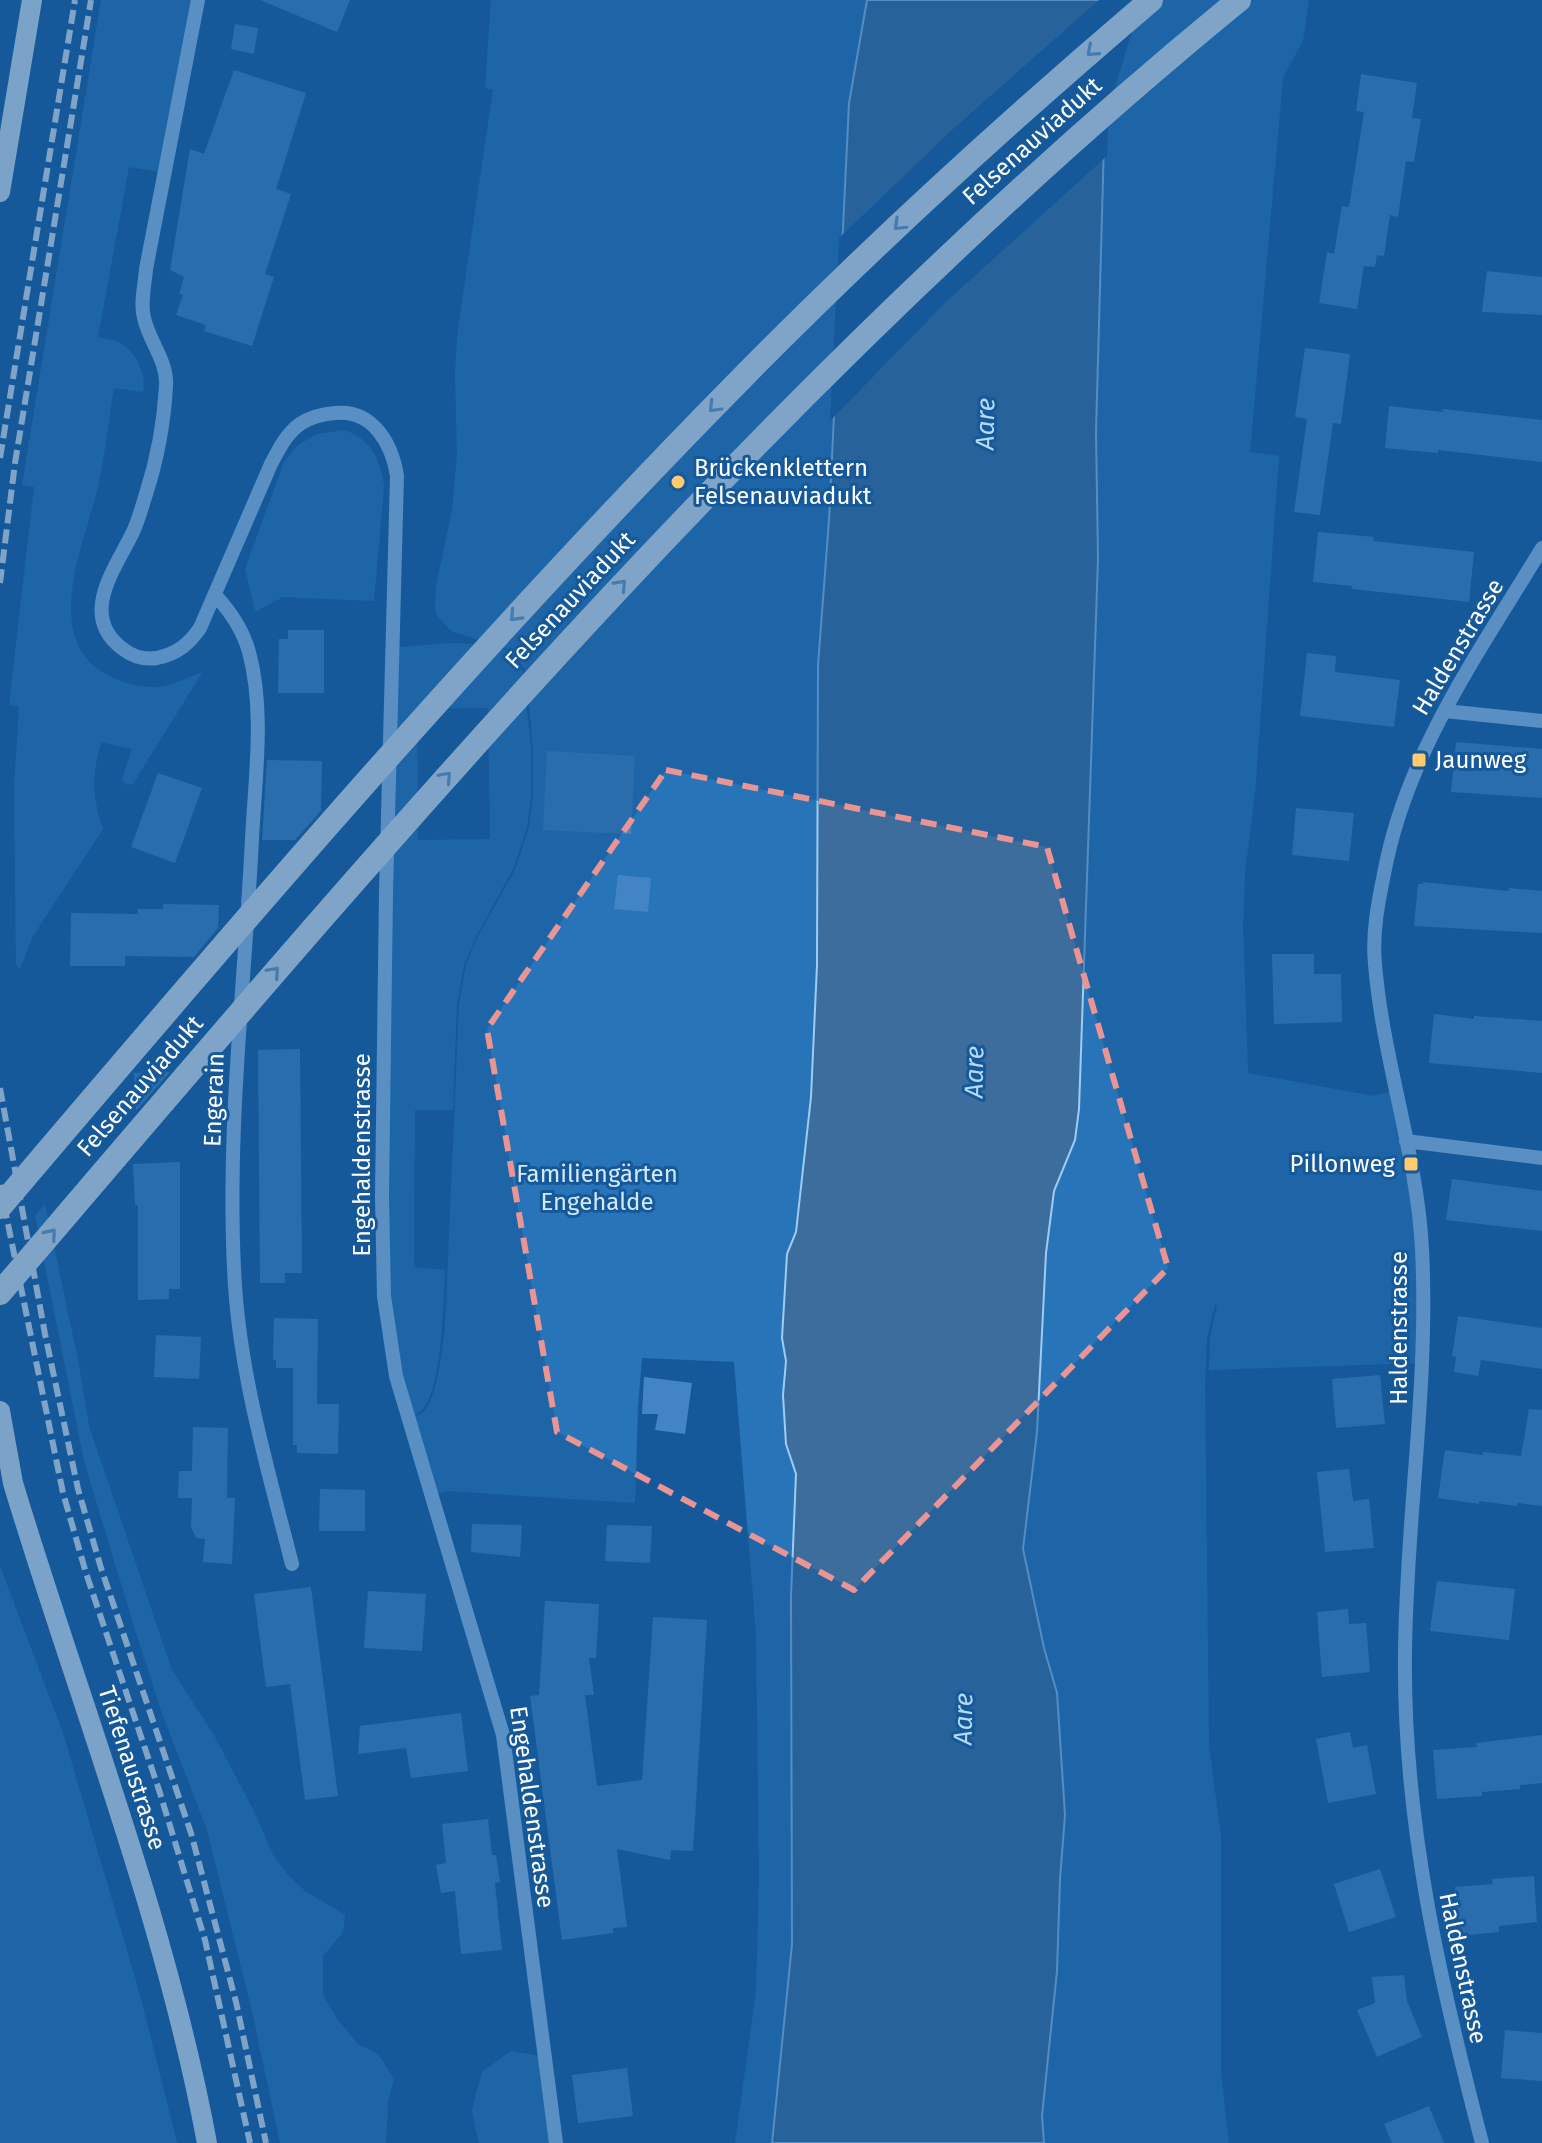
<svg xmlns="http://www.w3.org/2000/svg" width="1542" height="2143" font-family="'Fira Sans',sans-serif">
	<rect width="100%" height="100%" fill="#15599b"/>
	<!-- green -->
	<path fill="#2874b9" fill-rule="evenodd" d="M 101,0 L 197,0 L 165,173 L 129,167 L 98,337 C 104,339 112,339 118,342 C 135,350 147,374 143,392 L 114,388 C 108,422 105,457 97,491 C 84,544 42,637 104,673 C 120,682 137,688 156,687 C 174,687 187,676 202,673 L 133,784 L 126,785 L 122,779 L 132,749 L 101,742 C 92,773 92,798 103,829 L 33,936 L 20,969 L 16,964 L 14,789 L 19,706 L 9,705 L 34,487 L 22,485 Z
		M 491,0 L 867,0 L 849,103 L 829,520 L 818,665 L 817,965 L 811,1097 L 796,1232 L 787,1254 L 782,1338 L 787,1361 L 783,1395 L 786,1444 L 796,1474 L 791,1596 L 792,1944 L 772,2143 L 735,2143 L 756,1992 L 759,1876 L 756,1634 L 734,1362 L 642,1358 L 638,1407 L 635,1503 L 446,1491 L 430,1496 L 409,1418 C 413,1417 417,1416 421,1414 C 438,1401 442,1349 445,1328 L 459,1004 L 466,965 L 477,938 L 516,868 L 529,827 L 533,798 L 533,749 L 526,671 L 510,650 L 451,631 L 438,617 L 435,610 L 436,586 L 452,511 L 457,455 L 455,372 L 458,328 L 493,90 L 485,88 Z
		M 1138,0 L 1309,0 L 1303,41 L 1283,77 L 1250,452 L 1279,456 L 1255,793 L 1245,873 L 1243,925 L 1248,1073 L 1373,1096 L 1393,1091 L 1415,1192 L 1422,1363 L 1209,1370 L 1210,1339 L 1217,1305 L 1215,1304 L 1207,1338 L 1205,1385 L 1209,1746 L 1221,1836 L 1221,2072 L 1229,2143 L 1044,2143 L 1042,2116 L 1057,1971 L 1060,1879 L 1065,1815 L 1057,1693 L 1044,1648 L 1023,1549 L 1037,1432 L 1046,1253 L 1054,1191 L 1075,1140 L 1079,1109 L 1098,559 L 1096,432 L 1105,106 Z
		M 344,430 C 370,438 381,460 384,486 L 374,601 L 283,597 L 255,612 L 245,569 L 284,462 L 298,445 L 317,434 Z
		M 449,643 L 482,644 L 509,651 L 523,672 L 531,749 L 531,797 L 527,827 L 514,867 L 476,937 L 464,965 L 457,1004 L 453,1110 L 415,1110 L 414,1267 L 445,1270 C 444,1298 442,1396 420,1412 C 419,1413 409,1417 408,1417 L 385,1297 L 389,648 ZM 488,708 L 490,839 L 418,840 L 417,709 Z
		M 45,1204 L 78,1360 L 89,1426 L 172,1670 L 215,1737 L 255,1813 L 273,1855 L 287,1874 L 305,1891 L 345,1915 L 343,1932 L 323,1956 L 323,1995 L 338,2020 L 358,2044 L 379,2055 L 394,2079 L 388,2102 L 386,2143 L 280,2143 L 252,2011 L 207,1830 L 162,1713 L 136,1633 L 84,1461 L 35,1216 Z
		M 0,1566 L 63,1733 L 140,1995 L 177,2143 L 0,2143 Z
		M 511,2051 L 539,2056 L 554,2143 L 479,2143 L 472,2110 L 482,2072 Z"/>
	<!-- water -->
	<path fill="#3d6d9c" stroke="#9dccf5" stroke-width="2" d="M 867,0 L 1138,0 L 1105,106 L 1096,432 L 1098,559 L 1079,1109 L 1075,1140 L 1054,1191 L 1046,1253 L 1037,1432 L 1023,1549 L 1044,1648 L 1057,1693 L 1065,1815 L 1060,1879 L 1057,1971 L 1042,2116 L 1044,2143 L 772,2143 L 792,1944 L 791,1596 L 796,1474 L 786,1444 L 783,1395 L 786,1361 L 782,1338 L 787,1254 L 796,1232 L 811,1097 L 817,965 L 818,665 L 829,520 L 849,103 Z"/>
	<!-- pier -->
	<path fill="#15599b" d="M 1099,0 L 1142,0 L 1109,106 L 1107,156 L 946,302 L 830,421 L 839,238 L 953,129 Z"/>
	<!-- building -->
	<path fill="#4385c4" d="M 260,0 L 350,0 L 337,32 Z
		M 235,24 L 258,28 L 254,54 L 231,49 Z
		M 234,70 L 306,93 L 276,189 L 291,194 L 265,274 L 274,277 L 252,346 L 204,331 L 206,325 L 176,315 L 183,295 L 179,294 L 184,277 L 170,270 L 190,149 L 204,154 Z
		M 1361,74 L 1417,83 L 1412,118 L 1421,119 L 1414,162 L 1406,161 L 1398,217 L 1390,215 L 1384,256 L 1377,255 L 1375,267 L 1364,266 L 1357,309 L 1319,303 L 1327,252 L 1334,254 L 1342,206 L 1349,207 L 1364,112 L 1356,111 Z
		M 1487,271 L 1542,277 L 1542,315 L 1482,312 Z
		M 1305,348 L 1350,354 L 1341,424 L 1333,423 L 1320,515 L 1294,512 L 1307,419 L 1295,417 Z
		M 1389,406 L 1443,412 L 1443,409 L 1542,420 L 1542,462 L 1438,450 L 1438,453 L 1385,448 Z
		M 1318,532 L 1374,537 L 1373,541 L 1474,552 L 1469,602 L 1352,589 L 1352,586 L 1313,582 Z
		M 288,630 L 324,630 L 324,693 L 278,693 L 279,639 L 288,639 Z
		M 1307,653 L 1336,656 L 1335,672 L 1400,680 L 1394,727 L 1300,716 Z
		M 1456,742 L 1542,749 L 1542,798 L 1451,792 Z
		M 547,751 L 635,756 L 631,834 L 543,830 Z
		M 267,760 L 322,761 L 321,811 L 295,840 L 262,840 Z
		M 158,773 L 202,788 L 175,863 L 131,847 Z
		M 1296,808 L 1354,813 L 1349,861 L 1292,855 Z
		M 618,875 L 651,878 L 648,912 L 614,909 Z
		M 1423,882 L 1509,891 L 1509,888 L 1542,891 L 1542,933 L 1414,926 L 1418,884 L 1423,884 Z
		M 163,904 L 219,905 L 218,928 L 194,957 L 125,956 L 125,966 L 70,966 L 71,913 L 138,914 L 138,909 L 163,909 Z
		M 1272,954 L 1314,954 L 1314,974 L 1341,974 L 1342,1022 L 1274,1024 Z
		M 1434,1014 L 1474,1019 L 1474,1016 L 1542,1021 L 1542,1073 L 1429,1063 Z
		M 300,1049 L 302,1273 L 285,1273 L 285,1283 L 260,1283 L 258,1050 Z
		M 170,1072 L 136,1111 L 134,1073 Z
		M 180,1162 L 180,1289 L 169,1289 L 169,1299 L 138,1300 L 138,1205 L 135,1205 L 133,1164 Z
		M 1452,1179 L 1542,1191 L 1542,1231 L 1446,1220 Z
		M 1458,1316 L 1542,1328 L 1542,1369 L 1481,1360 L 1478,1376 L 1454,1372 L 1456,1357 L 1452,1356 Z
		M 274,1318 L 318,1319 L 317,1404 L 339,1404 L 338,1454 L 297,1453 L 297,1445 L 293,1445 L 293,1368 L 276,1368 L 276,1360 L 273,1360 Z
		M 156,1335 L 201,1337 L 199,1379 L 154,1377 Z
		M 1380,1375 L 1385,1424 L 1336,1428 L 1332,1379 Z
		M 644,1377 L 692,1383 L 685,1434 L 655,1430 L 658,1414 L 642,1414 Z
		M 1529,1409 L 1542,1410 L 1542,1506 L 1518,1503 L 1517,1506 L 1479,1501 L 1479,1504 L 1438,1498 L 1445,1450 L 1483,1455 L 1483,1452 L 1521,1456 Z
		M 193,1427 L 228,1428 L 227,1498 L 235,1498 L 232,1564 L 203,1562 L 205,1539 L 196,1538 L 191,1527 L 192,1498 L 178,1498 L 179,1471 L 192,1471 Z
		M 1349,1469 L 1353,1501 L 1369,1499 L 1374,1548 L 1325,1552 L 1317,1472 Z
		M 320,1489 L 365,1490 L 365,1531 L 319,1531 Z
		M 472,1524 L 522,1525 L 520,1557 L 471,1552 Z
		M 607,1525 L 652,1526 L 650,1563 L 605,1561 Z
		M 1437,1581 L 1515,1589 L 1509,1640 L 1430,1631 Z
		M 311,1587 L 338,1796 L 305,1800 L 290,1684 L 266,1687 L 254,1594 Z
		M 368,1591 L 426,1594 L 422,1651 L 364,1648 Z
		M 545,1601 L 599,1604 L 596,1658 L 589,1658 L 594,1695 L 585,1695 L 597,1786 L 642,1780 L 653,1617 L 707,1620 L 693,1851 L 671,1850 L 670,1860 L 617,1849 L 627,1927 L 613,1928 L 613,1933 L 562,1940 L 530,1696 L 539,1695 Z
		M 1348,1609 L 1349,1624 L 1366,1623 L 1370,1672 L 1322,1677 L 1317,1612 Z
		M 461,1713 L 468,1771 L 411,1778 L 406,1748 L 358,1754 L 360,1726 Z
		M 1350,1732 L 1353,1748 L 1367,1745 L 1376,1794 L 1328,1803 L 1316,1739 Z
		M 1542,1735 L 1542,1783 L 1520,1785 L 1520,1789 L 1482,1792 L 1482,1796 L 1437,1799 L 1433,1750 L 1477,1747 L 1476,1743 Z
		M 488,1819 L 492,1855 L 496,1855 L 500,1882 L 495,1883 L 502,1950 L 461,1954 L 455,1891 L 441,1893 L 436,1865 L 446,1863 L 442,1824 Z
		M 1380,1869 L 1396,1917 L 1349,1932 L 1334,1884 Z
		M 1534,1876 L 1537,1922 L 1499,1926 L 1499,1932 L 1459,1936 L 1455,1887 L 1493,1884 L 1492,1879 Z
		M 1404,1975 L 1407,2001 L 1422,2037 L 1377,2057 L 1357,2010 L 1375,2003 L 1372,1977 Z
		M 1505,2030 L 1542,2033 L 1542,2081 L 1501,2078 Z
		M 627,2068 L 633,2116 L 578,2123 L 572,2075 Z
		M 1429,2106 L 1444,2143 L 1392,2143 L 1384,2124 Z"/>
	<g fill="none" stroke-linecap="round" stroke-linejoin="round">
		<!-- minor -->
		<path stroke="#abd0f3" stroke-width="14" d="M 198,0 L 146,269 C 145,284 140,303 144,318 C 149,341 168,362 166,386 C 164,422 157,460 146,494 C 142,507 138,522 132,534 C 115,569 78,616 123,649 C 132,656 144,660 157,658 C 177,654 189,644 200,628 L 271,464 C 279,449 286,434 300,424 C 310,417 323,414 335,413 C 373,409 392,444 397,476 L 386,892 L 382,1196 L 384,1296 L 396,1376 L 503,1735 L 556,2143
			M 215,595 C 231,612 243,630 249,652 C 265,711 255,778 252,839 C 245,981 227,1125 234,1268 C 238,1369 267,1466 292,1564
			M 1445,711 L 1542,721
			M 1406,1141 L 1542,1158
			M 1482,2143 C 1440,1981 1403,1823 1405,1654 C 1406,1518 1429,1386 1422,1249 C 1417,1153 1383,1061 1375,964 C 1372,934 1378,903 1384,874 C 1406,753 1480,651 1542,548"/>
		<!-- major -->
		<path stroke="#f7faff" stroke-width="20" d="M 0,192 L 32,0
			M 0,1411 L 13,1483 C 79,1702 165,1917 207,2143"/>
		<!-- rail -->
		<path stroke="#fff" stroke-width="6" stroke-dasharray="14 6" stroke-linecap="butt" d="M 0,458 L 75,0
			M 0,583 L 15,463 L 91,0
			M 0,1088 L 45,1334 L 78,1489 L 101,1568 L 191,1833 L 236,2002 L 266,2143
			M 0,1185 L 63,1493 L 86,1573 L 159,1790 L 205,1940 L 250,2143"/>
		<!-- highway-bridge -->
		<path stroke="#fff" stroke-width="24" d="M 0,1207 C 241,923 483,640 744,376 C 874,244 1010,120 1151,0
			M 0,1293 C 388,839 775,379 1239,0"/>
	</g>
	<!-- one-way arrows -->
	<defs><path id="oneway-chevron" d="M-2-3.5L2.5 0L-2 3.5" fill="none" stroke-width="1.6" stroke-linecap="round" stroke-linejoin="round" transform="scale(2)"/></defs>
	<g stroke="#7ea4c8">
		<use href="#oneway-chevron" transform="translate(1092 51) rotate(139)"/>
		<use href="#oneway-chevron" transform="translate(899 225) rotate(136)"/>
		<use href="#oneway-chevron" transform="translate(714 407) rotate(134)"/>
		<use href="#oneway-chevron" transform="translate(621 585) rotate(-47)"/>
		<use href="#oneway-chevron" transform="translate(515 616) rotate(133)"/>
		<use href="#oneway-chevron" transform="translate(446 777) rotate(-48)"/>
		<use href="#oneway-chevron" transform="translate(274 972) rotate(-49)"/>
		<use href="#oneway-chevron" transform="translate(51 1234) rotate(-50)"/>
	</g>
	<!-- marked area -->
	<path d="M0 0H1542V2143H0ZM 666,770 L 1047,847 L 1168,1268 L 854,1590 L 557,1432 L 487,1029 Z" fill="#15599b" fill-opacity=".55" fill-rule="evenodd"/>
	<path fill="none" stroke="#ea9494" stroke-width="6" stroke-dasharray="16 10" stroke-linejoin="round" d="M 666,770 L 1047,847 L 1168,1268 L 854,1590 L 557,1432 L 487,1029 Z"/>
	<!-- markers -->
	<g fill="#ffcb6d" stroke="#15599b" stroke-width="3">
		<circle cx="678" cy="482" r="8"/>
		<rect x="1411" y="752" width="16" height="16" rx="4"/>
		<rect x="1403" y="1156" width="16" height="16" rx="4"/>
	</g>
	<g text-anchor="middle" stroke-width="6" stroke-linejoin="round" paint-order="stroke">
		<!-- street labels -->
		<g font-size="24" fill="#fff" stroke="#15599b">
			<text transform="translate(1032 141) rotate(-42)" y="8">Felsenauviadukt</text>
			<text transform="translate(570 600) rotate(-47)" y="8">Felsenauviadukt</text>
			<text transform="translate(1458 647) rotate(-59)" y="8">Haldenstrasse</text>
			<text transform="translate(140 1086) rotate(-49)" y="8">Felsenauviadukt</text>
			<text transform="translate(214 1100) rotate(-88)" y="8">Engerain</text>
			<text transform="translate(362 1155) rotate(-90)" y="8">Engehaldenstrasse</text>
			<text transform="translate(1399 1328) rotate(-90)" y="8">Haldenstrasse</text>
			<text transform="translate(132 1768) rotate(72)" y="8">Tiefenaustrasse</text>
			<text transform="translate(532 1807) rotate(82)" y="8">Engehaldenstrasse</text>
			<text transform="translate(1463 1968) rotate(78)" y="8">Haldenstrasse</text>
		</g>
		<!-- poi labels -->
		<g font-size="24" fill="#fff" stroke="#15599b" text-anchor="start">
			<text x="694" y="476">Brückenklettern<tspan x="694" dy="28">Felsenauviadukt</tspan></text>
			<text x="1435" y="768">Jaunweg</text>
			<text x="1395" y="1172" text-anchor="end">Pillonweg</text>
		</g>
		<!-- park labels -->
		<g font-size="24" fill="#d3e9fd" stroke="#15599b">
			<text x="597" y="1182">Familiengärten<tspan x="597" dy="28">Engehalde</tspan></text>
		</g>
		<!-- water labels -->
		<g font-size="26" font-style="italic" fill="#b7daf9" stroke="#15599b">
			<text transform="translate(985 424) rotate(-89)" y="9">Aare</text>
			<text transform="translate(974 1072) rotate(-89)" y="9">Aare</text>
			<text transform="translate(963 1719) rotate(-89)" y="9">Aare</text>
		</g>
	</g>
</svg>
